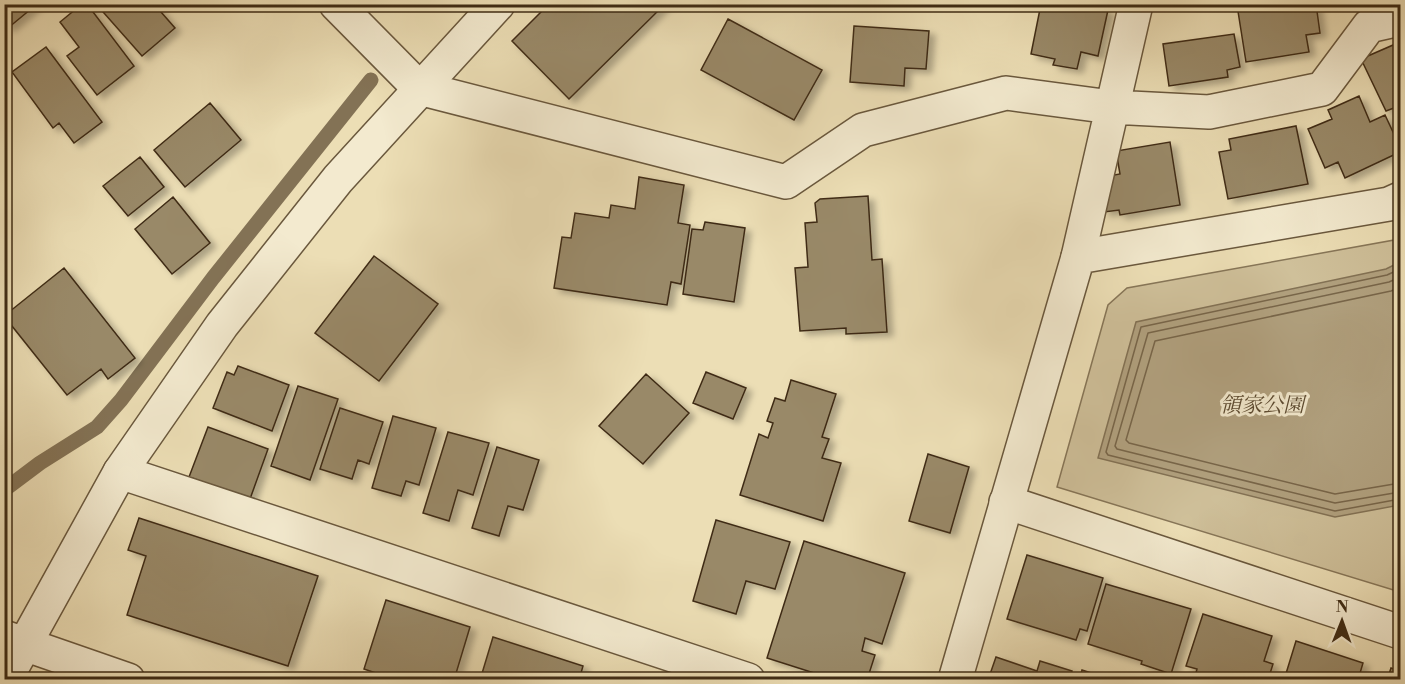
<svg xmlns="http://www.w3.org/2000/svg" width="1405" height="684" font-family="'Libre Bodoni','Noto Serif JP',serif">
	<defs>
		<filter id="shadow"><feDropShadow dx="6" dy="4" stdDeviation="3" flood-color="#0004"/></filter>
	</defs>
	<rect width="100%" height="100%" fill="#ecdeb5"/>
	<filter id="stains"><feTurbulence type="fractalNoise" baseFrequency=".00333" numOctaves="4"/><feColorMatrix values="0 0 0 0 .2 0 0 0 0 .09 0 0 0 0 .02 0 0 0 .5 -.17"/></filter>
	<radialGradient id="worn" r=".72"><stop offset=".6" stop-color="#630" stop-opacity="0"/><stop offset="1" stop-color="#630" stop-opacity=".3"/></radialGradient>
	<!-- green -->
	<path fill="#cfc09a" stroke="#877658" stroke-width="1.5" d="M 1400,239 L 1400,592 L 1057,487 L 1108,305 L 1127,288 Z"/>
	<!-- water -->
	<path fill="#b1a17f" stroke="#837255" stroke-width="1.5" d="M 1400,262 L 1400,505 L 1335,517 L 1098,458 L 1136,322 L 1386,269 Z"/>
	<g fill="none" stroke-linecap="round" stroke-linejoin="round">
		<!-- shore -->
		<path stroke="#78664a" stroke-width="1.5" d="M 1400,269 L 1387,275 L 1141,327 L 1106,452 L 1108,455 L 1335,511 L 1400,499
			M 1400,277 L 1389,282 L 1148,333 L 1115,446 L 1117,449 L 1335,503 L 1400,492
			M 1400,287 L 1391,291 L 1155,341 L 1126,440 L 1129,443 L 1335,494 L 1400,483"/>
		<!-- stream -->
		<path stroke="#837255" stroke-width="15" d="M 4,490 L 40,463 L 97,427 L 121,400 L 213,278 L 371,80"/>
	</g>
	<!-- building -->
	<path fill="#998968" stroke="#3f2c15" stroke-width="1.5" filter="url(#shadow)" d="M 4,4 L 37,4 L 8,28 L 4,23 Z
		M 82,4 L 87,4 L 134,66 L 97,95 L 67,56 L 79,47 L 60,22 Z
		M 96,4 L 154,4 L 175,28 L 142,56 Z
		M 549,4 L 665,4 L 569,99 L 512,41 Z
		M 1041,4 L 1081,4 L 1108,10 L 1098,56 L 1081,52 L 1077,69 L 1053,65 L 1055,59 L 1031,54 Z
		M 1316,4 L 1320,33 L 1306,35 L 1309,52 L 1246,62 L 1237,5 Z
		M 728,19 L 822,70 L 794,120 L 701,70 Z
		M 854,26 L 929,31 L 926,69 L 905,68 L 904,86 L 850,82 Z
		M 1234,34 L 1240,67 L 1227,70 L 1228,77 L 1169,86 L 1163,44 Z
		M 1400,42 L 1400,110 L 1399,106 L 1386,111 L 1361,59 Z
		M 46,47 L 102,122 L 74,143 L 59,123 L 53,128 L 12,72 Z
		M 1359,96 L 1370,122 L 1385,115 L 1400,147 L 1400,152 L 1345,178 L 1338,162 L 1325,168 L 1308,129 L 1332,119 L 1328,110 Z
		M 210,103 L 241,140 L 185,187 L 154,150 Z
		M 1296,126 L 1308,184 L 1228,199 L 1219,152 L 1231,150 L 1229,139 Z
		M 1170,142 L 1180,205 L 1120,215 L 1119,210 L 1104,212 L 1098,178 L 1120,174 L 1116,151 Z
		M 140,157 L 164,187 L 128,216 L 103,186 Z
		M 639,177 L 684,185 L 678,223 L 690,225 L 681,284 L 671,282 L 667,305 L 554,288 L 562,237 L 571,238 L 575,213 L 609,218 L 611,205 L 635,209 Z
		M 868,196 L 872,260 L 882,259 L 887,332 L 846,334 L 846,328 L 800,331 L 795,268 L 808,267 L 805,223 L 817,222 L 815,203 L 820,199 Z
		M 173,197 L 210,243 L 172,274 L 135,229 Z
		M 705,222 L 745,228 L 734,302 L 683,294 L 692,229 L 703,230 Z
		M 374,256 L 438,304 L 379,381 L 315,333 Z
		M 64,268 L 135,358 L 108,379 L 101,369 L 67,395 L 4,316 Z
		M 238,366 L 289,385 L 272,431 L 213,408 L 227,372 L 234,375 Z
		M 706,372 L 746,388 L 733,419 L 693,403 Z
		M 646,374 L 689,413 L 643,464 L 599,426 Z
		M 791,380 L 836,394 L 822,437 L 829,439 L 822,458 L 841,463 L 823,521 L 740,495 L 759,434 L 768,438 L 773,423 L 767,421 L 775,398 L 785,401 Z
		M 298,386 L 338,399 L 310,480 L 271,466 Z
		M 340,408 L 383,422 L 369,464 L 358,460 L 352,479 L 320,469 Z
		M 393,416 L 436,428 L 419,485 L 406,481 L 401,496 L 372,488 Z
		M 208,427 L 268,449 L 250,499 L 189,477 Z
		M 448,432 L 489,443 L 473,495 L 458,490 L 449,521 L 423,513 Z
		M 497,447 L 539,460 L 523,510 L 508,506 L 499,536 L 472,528 Z
		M 928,454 L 969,467 L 950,533 L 909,521 Z
		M 139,518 L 318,576 L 288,666 L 127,615 L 146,556 L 128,550 Z
		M 716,520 L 790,542 L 775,589 L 746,581 L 736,614 L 693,601 Z
		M 804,541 L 905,573 L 882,644 L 865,638 L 862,651 L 875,655 L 867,680 L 836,680 L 767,658 Z
		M 1027,555 L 1103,578 L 1087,631 L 1080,629 L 1076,640 L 1007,619 Z
		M 1106,584 L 1191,609 L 1171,674 L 1141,664 L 1142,661 L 1088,644 Z
		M 386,600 L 470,627 L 454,680 L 396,680 L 364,669 Z
		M 1203,614 L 1272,636 L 1264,661 L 1273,664 L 1268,680 L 1194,680 L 1197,669 L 1186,666 Z
		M 493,637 L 583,666 L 579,680 L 480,680 Z
		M 1296,641 L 1363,663 L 1358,680 L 1284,680 Z
		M 996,657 L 1037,671 L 1040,661 L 1072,671 L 1069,680 L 988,680 Z
		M 1391,668 L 1400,671 L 1400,680 L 1387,680 Z
		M 1082,670 L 1113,680 L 1079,680 Z"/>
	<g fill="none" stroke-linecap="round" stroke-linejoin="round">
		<defs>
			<path id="minor" d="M 336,4 L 419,88 L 786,182 L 863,130 L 1006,93 L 1111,107 L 1209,112 L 1322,89 L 1369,26 L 1400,19
				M 1078,257 L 1136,4
				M 120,472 L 748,680
				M 1006,502 L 1400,632"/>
			<path id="tertiary" d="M 4,637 L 128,680
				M 5,680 L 120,472 L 222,325 L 338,179 L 498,4
				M 955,680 L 1078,257 L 1389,204 L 1400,199"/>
		</defs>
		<!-- minor casing -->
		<use href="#minor" stroke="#6a583d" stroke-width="36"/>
		<!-- tertiary casing -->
		<use href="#tertiary" stroke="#6a583d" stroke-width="36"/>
		<!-- minor -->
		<use href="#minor" stroke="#f3eacf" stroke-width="33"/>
		<!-- tertiary -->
		<use href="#tertiary" stroke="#f3eacf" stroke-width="33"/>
	</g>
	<g text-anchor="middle" stroke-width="6" stroke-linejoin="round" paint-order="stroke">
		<!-- park labels -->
		<g font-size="21" font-style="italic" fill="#5c4a30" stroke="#f3eacf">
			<text x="1262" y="412">領家公園</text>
		</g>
	</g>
	<!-- margin -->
	<rect width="1405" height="684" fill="none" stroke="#ecdeb5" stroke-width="24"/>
	<rect x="6" y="6" width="1393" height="672" fill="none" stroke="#3f2c15" stroke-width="3"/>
	<rect x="12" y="12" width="1381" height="660" fill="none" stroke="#3f2c15" stroke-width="1.5"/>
	<!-- north arrow -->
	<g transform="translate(1342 621) rotate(1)" stroke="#f3eacf" stroke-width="4.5" paint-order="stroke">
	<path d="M0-4.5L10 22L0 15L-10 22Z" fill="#3f2c15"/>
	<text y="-9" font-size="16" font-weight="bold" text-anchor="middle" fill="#3f2c15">N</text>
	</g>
	<rect width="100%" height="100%" filter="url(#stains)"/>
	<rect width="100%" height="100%" fill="url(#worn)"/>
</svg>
